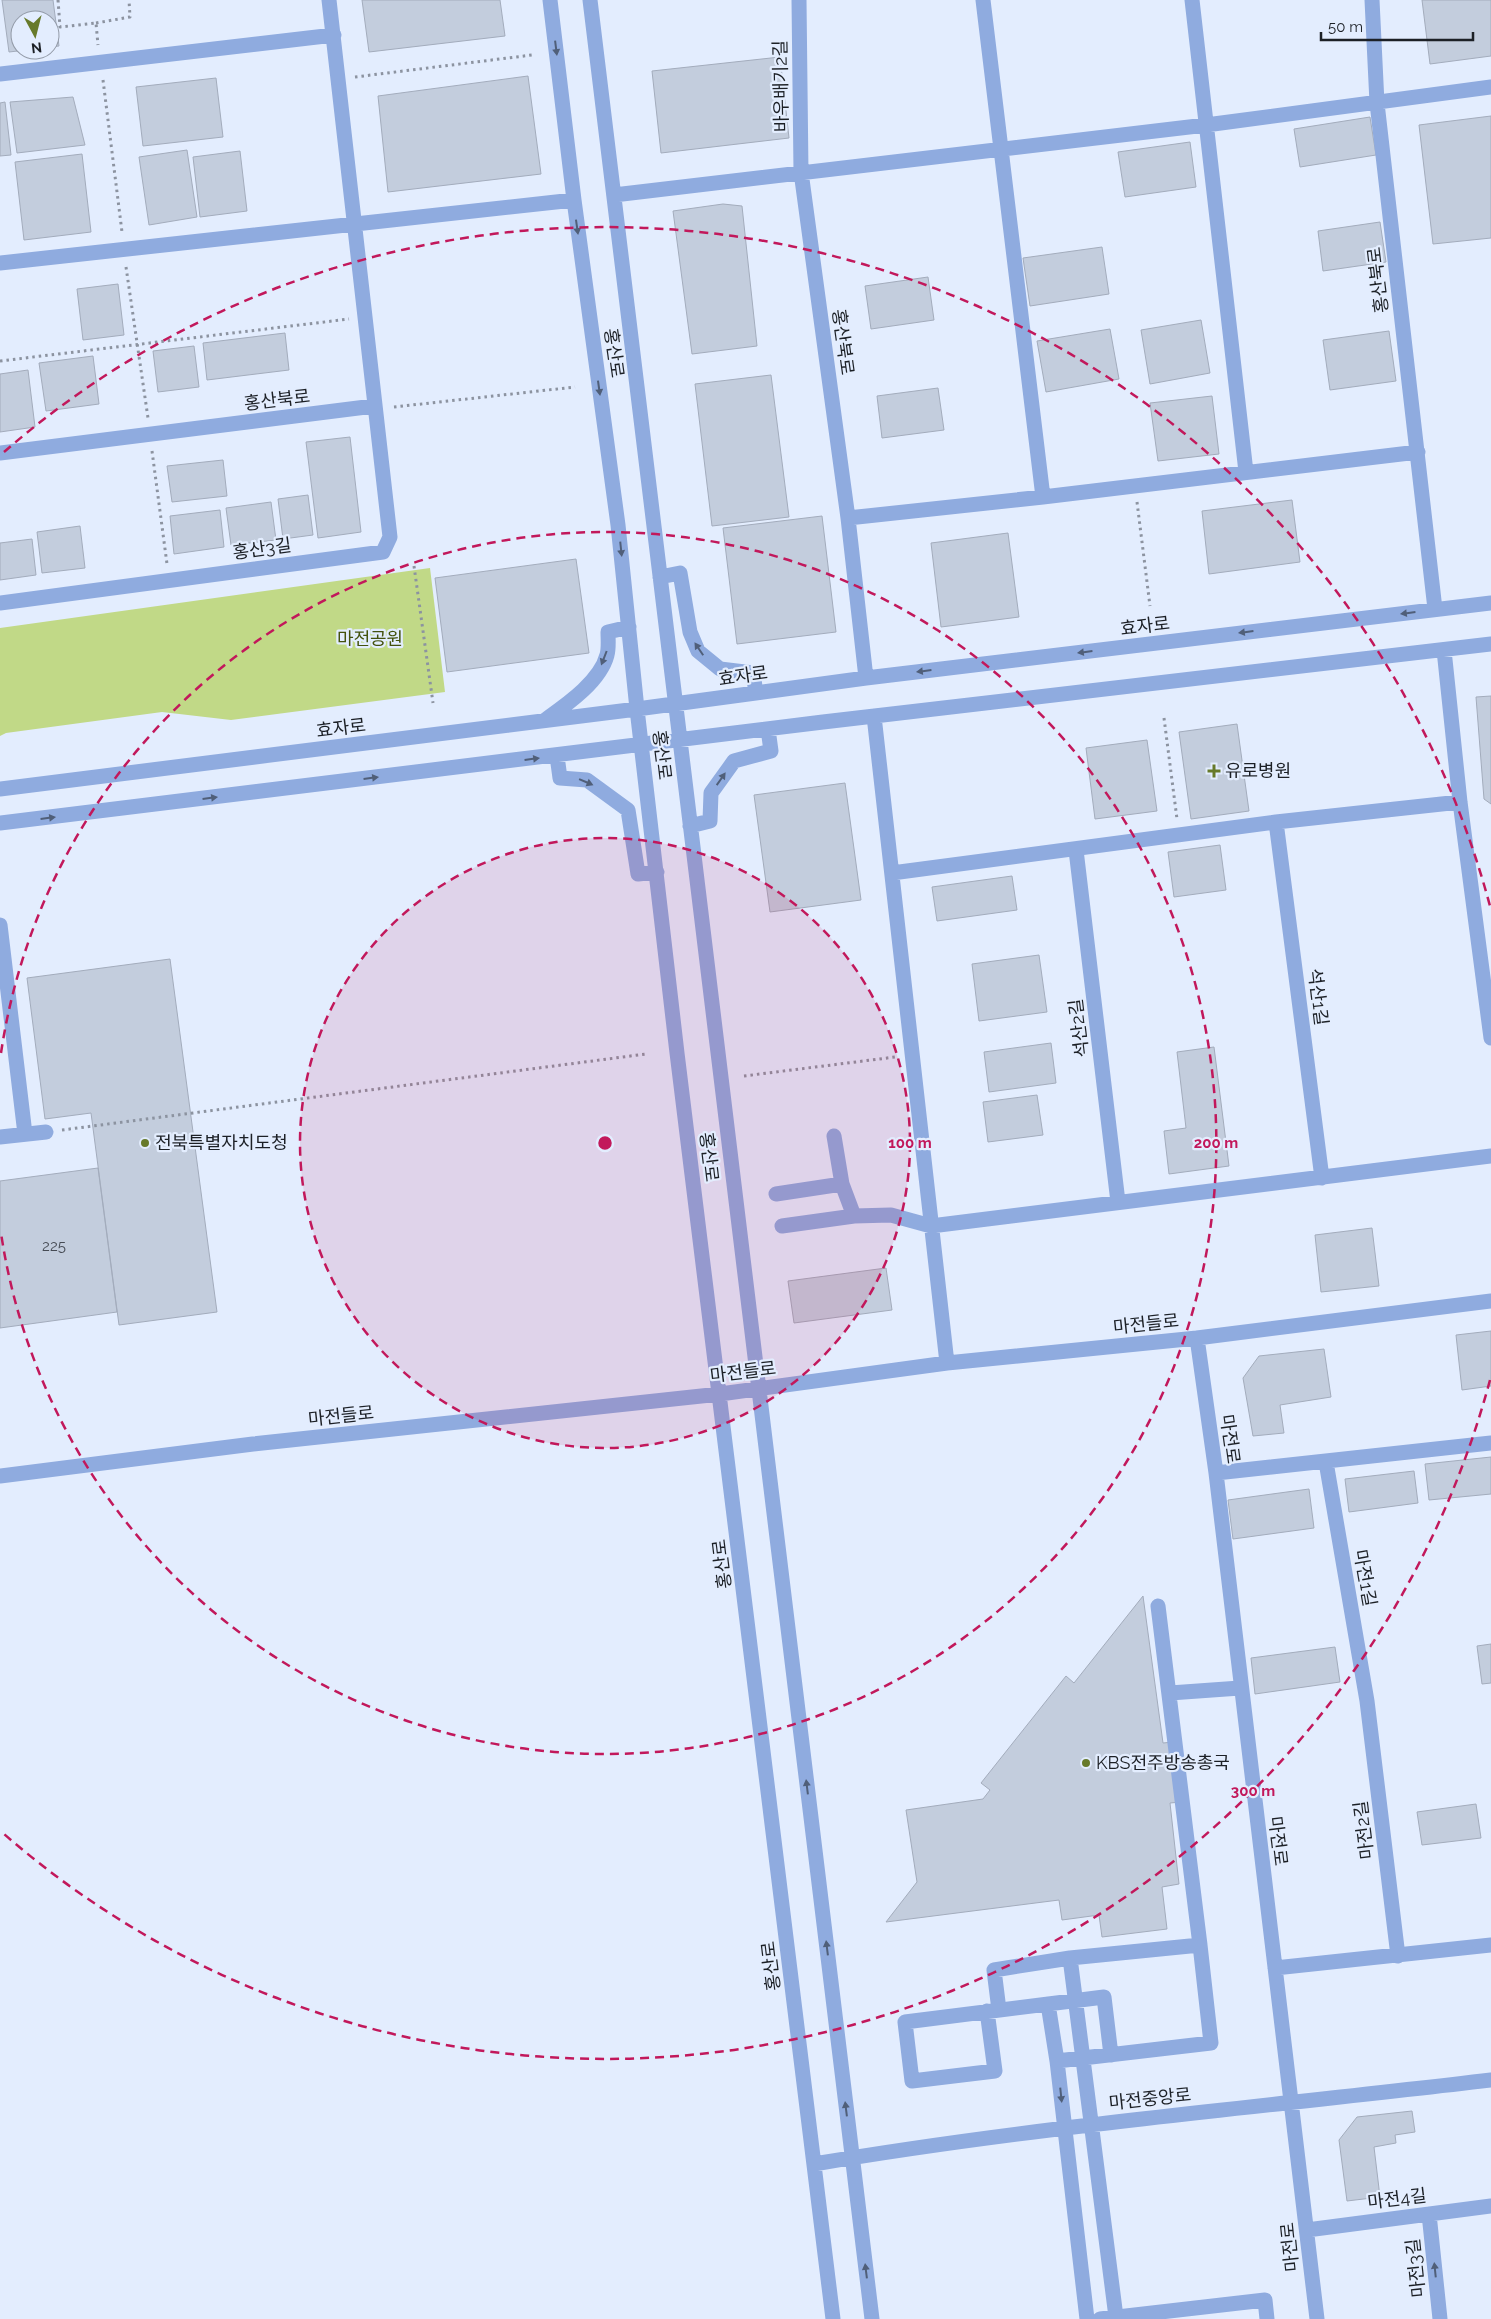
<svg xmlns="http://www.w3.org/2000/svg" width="1491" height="2319" font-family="Raleway,'Noto Sans KR',sans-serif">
	<rect width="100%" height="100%" fill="#e3edfe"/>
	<!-- green -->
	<path fill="#c1d987" d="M 430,568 L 445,692 L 231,720 L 162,712 L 6,733 L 0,736 L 0,628 Z"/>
	<!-- building -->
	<path fill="#c3cddd" stroke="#a3acbc" d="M 2,0 L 53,0 L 59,46 L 50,47 L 50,20 L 20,20 L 20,50 L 26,50 L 9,52 Z
		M 362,0 L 500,0 L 505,36 L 369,52 Z
		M 1422,0 L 1491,0 L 1491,56 L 1430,64 Z
		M 780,57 L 789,138 L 661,153 L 652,71 Z
		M 528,76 L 541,174 L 388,192 L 378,96 Z
		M 216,78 L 223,137 L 143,146 L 136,87 Z
		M 73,97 L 85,145 L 17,153 L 10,102 Z
		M 5,102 L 11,155 L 0,156 L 0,103 Z
		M 1491,116 L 1491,238 L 1433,244 L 1419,125 Z
		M 1370,117 L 1376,155 L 1300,167 L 1294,129 Z
		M 1190,142 L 1196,187 L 1125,197 L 1118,152 Z
		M 187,150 L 197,217 L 149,225 L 139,157 Z
		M 240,151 L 247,211 L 200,217 L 193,157 Z
		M 82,154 L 91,232 L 24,240 L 15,162 Z
		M 723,204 L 742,206 L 757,346 L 692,354 L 673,211 Z
		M 1380,222 L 1386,262 L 1323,271 L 1318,231 Z
		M 1102,247 L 1109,294 L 1030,306 L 1023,258 Z
		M 928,277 L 934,320 L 871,329 L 865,286 Z
		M 118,284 L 124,335 L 83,340 L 77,289 Z
		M 1201,320 L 1210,373 L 1150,384 L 1141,330 Z
		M 1110,329 L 1119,379 L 1046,392 L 1037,341 Z
		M 1389,331 L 1396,381 L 1330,390 L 1323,340 Z
		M 285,333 L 289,370 L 207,380 L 203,343 Z
		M 194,346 L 199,387 L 158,392 L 153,351 Z
		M 93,356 L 99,404 L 46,411 L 39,363 Z
		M 28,370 L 35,427 L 0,432 L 0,374 Z
		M 771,375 L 789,517 L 712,526 L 695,384 Z
		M 938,388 L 944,430 L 882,438 L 877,396 Z
		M 1212,396 L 1219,454 L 1158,461 L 1150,403 Z
		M 350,437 L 361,532 L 318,538 L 306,442 Z
		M 223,460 L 227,496 L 172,502 L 167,466 Z
		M 308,495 L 313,535 L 283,539 L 278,499 Z
		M 1292,500 L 1300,562 L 1209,574 L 1202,511 Z
		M 271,502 L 276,540 L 231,545 L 226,508 Z
		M 220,510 L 224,547 L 174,554 L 170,516 Z
		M 822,516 L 836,632 L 737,644 L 723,528 Z
		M 80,526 L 85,568 L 42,573 L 37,532 Z
		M 1008,533 L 1019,617 L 941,627 L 931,543 Z
		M 32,539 L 36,575 L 0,580 L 0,543 Z
		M 576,559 L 589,653 L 447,672 L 435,578 Z
		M 1491,696 L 1491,804 L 1484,799 L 1476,697 Z
		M 1237,724 L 1249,811 L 1191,819 L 1179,732 Z
		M 1147,740 L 1157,811 L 1095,819 L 1086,748 Z
		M 845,783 L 861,900 L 770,912 L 754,795 Z
		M 1220,845 L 1226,890 L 1174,897 L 1168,852 Z
		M 1012,876 L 1017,910 L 937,921 L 932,887 Z
		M 1039,955 L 1047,1012 L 979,1021 L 972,964 Z
		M 170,959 L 217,1312 L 119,1325 L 91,1113 L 45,1119 L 27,978 Z
		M 1051,1043 L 1056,1083 L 989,1092 L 984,1052 Z
		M 1214,1047 L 1229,1166 L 1169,1174 L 1164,1131 L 1186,1128 L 1177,1052 Z
		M 1037,1095 L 1043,1135 L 988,1142 L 983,1102 Z
		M 98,1168 L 117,1312 L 0,1328 L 0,1181 Z
		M 1372,1228 L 1379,1286 L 1321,1292 L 1315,1235 Z
		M 886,1268 L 892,1310 L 794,1323 L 788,1281 Z
		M 1491,1331 L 1491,1386 L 1462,1390 L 1456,1335 Z
		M 1324,1349 L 1331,1397 L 1280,1405 L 1284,1433 L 1253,1436 L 1243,1378 L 1259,1356 Z
		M 1491,1457 L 1491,1494 L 1429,1500 L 1425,1464 Z
		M 1414,1471 L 1418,1503 L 1349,1512 L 1345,1479 Z
		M 1309,1489 L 1314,1528 L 1233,1539 L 1228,1500 Z
		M 1143,1596 L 1163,1743 L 1173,1742 L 1181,1802 L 1170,1803 L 1179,1884 L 1162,1887 L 1167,1929 L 1102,1937 L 1099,1915 L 1062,1920 L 1059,1900 L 886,1922 L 917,1882 L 906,1810 L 983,1799 L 990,1790 L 981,1783 L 1066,1676 L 1074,1683 Z
		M 1491,1644 L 1491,1683 L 1482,1684 L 1477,1646 Z
		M 1335,1647 L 1340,1682 L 1255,1694 L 1251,1658 Z
		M 1476,1804 L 1481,1838 L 1422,1845 L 1417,1812 Z
		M 1412,2111 L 1415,2132 L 1395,2135 L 1396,2143 L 1374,2147 L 1380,2197 L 1347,2201 L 1339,2140 L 1357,2117 Z"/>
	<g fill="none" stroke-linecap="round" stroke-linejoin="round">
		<!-- path -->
		<path stroke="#8c93a0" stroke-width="3" stroke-dasharray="2.5 4" stroke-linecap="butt" d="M 58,0 L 60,27 L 96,23 L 98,45
			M 96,23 L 130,17 L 129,0
			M 355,77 L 532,55
			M 103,80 L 122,232
			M 126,267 L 148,418
			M 0,361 L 349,319
			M 394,407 L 575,387
			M 152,451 L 167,564
			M 1137,502 L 1150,606
			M 414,566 L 433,703
			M 1164,718 L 1177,819
			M 744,1076 L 895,1057
			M 62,1130 L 646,1054"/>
		<!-- minor -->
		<path stroke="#8fabdf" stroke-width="15" d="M 550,0 L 574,200 L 618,525 L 637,709 L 677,1053 L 833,2319
			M 590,0 L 872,2319
			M 799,0 L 801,172 L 848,518 L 866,678
			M 983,0 L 1043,497
			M 1192,0 L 1246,472
			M 1372,0 L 1377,103 L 1435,609
			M 0,74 L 334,35
			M 614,195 L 1206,125 L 1491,87
			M 0,263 L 574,200
			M 0,453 L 374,406
			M 848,518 L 1043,497 L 1418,452
			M 660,577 L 680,573 L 690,632 L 698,651 L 720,669 L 753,673 L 756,693
			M 0,603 L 383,552 L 390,537 L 329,0
			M 1444,650 L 1460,802 L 1491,1038
			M 874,716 L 947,1363
			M 545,720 C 566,705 600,682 607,655 C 609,648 608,639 608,632 L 629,627
			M 557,756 L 560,778 L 587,780 L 628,810 L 638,874 L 657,872
			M 0,789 L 637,709 L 866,678 L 1491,603
			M 1276,822 L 1322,1178
			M 0,823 L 823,722 L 1491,644
			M 690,826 L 710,821 L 711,793 L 734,761 L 771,751 L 768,729
			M 1076,850 L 1118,1202
			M 892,873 L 1276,822 L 1460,802
			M 0,925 L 25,1134
			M 834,1136 L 842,1184 L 854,1216
			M 0,1137 L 46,1132
			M 776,1194 L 842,1184
			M 782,1226 L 854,1216 L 891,1215 L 931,1226 L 1491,1156
			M 1197,1338 L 1216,1473 L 1317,2319
			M 1326,1462 L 1367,1701 L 1398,1956
			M 1216,1473 L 1491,1443
			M 0,1476 L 253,1444 L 720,1394 L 947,1363 L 1197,1338 L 1491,1301
			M 1170,1693 L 1240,1688
			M 1275,1968 L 1491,1945
			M 1048,2004 L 1057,2061 L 1087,2319
			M 999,2010 L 994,1970 L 1070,1958
			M 987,2011 L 995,2071 L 912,2081 L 905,2022 L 1104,1997 L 1111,2055
			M 1057,2061 L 1211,2043 L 1200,1945
			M 814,2164 C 1038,2126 1265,2107 1491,2080
			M 1429,2214 L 1440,2319
			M 1307,2230 L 1491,2206
			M 1116,2317 L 1070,1958 L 1200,1945 L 1158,1606
			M 1100,2319 L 1265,2300 L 1267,2319"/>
	</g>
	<!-- one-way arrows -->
	<defs><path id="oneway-solid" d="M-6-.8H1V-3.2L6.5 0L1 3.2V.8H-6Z" transform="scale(1.25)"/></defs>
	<g fill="#505f79">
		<use href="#oneway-solid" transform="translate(556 48) rotate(83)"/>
		<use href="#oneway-solid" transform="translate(577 227) rotate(82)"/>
		<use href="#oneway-solid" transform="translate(599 388) rotate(82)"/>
		<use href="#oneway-solid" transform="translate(621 549) rotate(84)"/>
		<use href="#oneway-solid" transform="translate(1408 613) rotate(173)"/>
		<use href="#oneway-solid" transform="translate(1246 632) rotate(173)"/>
		<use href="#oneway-solid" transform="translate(699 649) rotate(-124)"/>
		<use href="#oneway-solid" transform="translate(1085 652) rotate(173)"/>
		<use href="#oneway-solid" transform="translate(604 658) rotate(111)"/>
		<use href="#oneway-solid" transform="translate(924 671) rotate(173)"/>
		<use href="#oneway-solid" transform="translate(532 759) rotate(-7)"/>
		<use href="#oneway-solid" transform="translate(371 778) rotate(-7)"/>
		<use href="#oneway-solid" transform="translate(721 779) rotate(-55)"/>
		<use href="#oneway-solid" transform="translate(586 782) rotate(23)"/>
		<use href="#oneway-solid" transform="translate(210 798) rotate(-7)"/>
		<use href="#oneway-solid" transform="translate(48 818) rotate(-7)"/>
		<use href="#oneway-solid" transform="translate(807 1787) rotate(-97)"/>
		<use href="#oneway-solid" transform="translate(827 1948) rotate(-97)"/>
		<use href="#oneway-solid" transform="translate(1061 2095) rotate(84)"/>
		<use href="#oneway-solid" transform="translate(846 2109) rotate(-97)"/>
		<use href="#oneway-solid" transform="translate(1435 2270) rotate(-96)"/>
		<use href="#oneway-solid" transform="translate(866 2271) rotate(-97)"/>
	</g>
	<!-- distance rings -->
	<circle cx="605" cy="1143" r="305" fill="#c2185b" fill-opacity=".12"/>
	<g fill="none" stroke="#c2185b" stroke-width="2.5" stroke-dasharray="9 6">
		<circle cx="605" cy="1143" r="305"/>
		<path d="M1 1053A611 611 0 1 1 1 1233"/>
		<path d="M1490 1380A916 916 0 0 1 4 1834M4 452A916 916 0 0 1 1490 906"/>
	</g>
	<!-- markers -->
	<g fill="#677a2b" stroke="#e3edfe" stroke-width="2">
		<path d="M1211.5 763.5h5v5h5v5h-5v5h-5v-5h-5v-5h5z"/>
		<circle cx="145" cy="1143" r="5"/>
		<circle cx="1086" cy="1763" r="5"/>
	</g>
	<g text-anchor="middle" stroke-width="4.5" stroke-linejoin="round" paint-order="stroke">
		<!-- number labels -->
		<g font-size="15" fill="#464b54">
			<text x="54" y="1251">225</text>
		</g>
		<!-- street labels -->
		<g font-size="18" fill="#1c2026" stroke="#e3edfe">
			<text transform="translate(781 86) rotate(-91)" y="6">바우배기2길</text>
			<text transform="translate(1378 280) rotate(-97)" y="6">홍산북로</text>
			<text transform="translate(843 342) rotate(82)" y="6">홍산북로</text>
			<text transform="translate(614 353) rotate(82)" y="6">홍산로</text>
			<text transform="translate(277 400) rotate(-7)" y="6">홍산북로</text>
			<text transform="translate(262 549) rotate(-8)" y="6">홍산3길</text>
			<text transform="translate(1145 626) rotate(-7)" y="6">효자로</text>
			<text transform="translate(743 676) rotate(-8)" y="6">효자로</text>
			<text transform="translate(341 728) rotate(-7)" y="6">효자로</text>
			<text transform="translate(662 755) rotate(83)" y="6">홍산로</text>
			<text transform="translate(1318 997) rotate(83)" y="6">석산1길</text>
			<text transform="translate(1079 1028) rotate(-97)" y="6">석산2길</text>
			<text transform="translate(709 1157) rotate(83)" y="6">홍산로</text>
			<text transform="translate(1146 1324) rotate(-6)" y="6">마전들로</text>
			<text transform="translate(743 1372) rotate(-7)" y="6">마전들로</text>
			<text transform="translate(341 1416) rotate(-6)" y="6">마전들로</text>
			<text transform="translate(1230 1439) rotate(82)" y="6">마전로</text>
			<text transform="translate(722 1564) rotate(-97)" y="6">홍산로</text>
			<text transform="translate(1365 1578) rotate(80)" y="6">마전1길</text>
			<text transform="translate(1364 1830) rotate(-97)" y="6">마전2길</text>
			<text transform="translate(1278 1841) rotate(83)" y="6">마전로</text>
			<text transform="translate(771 1966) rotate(-97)" y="6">홍산로</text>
			<text transform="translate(1150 2099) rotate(-6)" y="6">마전중앙로</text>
			<text transform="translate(1397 2199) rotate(-7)" y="6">마전4길</text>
			<text transform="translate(1290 2247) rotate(-96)" y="6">마전로</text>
			<text transform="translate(1416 2268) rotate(-96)" y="6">마전3길</text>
		</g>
		<!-- park labels -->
		<g font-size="18" fill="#43520d" stroke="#e3edfe">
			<text x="370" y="645">마전공원</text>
		</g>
		<!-- poi labels -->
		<g font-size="18" fill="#1c2026" stroke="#e3edfe" text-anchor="start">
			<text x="1225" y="777">유로병원</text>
			<text x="155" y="1149">전북특별자치도청</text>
			<text x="1096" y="1769">KBS전주방송총국</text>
		</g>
	</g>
	<circle cx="605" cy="1143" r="8" fill="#c2185b" stroke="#e3edfe" stroke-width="2.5"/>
	<g font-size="15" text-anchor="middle" font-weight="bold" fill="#c2185b" stroke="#e3edfe" stroke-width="4.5" stroke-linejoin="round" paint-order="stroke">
		<text x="910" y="1148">100 m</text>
		<text x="1216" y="1148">200 m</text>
		<text x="1253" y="1796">300 m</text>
	</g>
	<!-- north arrow -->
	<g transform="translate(35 35) rotate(173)"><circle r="24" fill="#e3edfe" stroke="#939ba8"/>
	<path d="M0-4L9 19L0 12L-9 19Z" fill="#677a2b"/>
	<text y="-8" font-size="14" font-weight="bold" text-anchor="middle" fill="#1c2026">N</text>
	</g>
	<!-- scale -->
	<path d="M1321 32v8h152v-8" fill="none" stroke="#1c2026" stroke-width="2.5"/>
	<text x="1328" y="32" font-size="15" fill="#1c2026" stroke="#e3edfe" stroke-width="4" paint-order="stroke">50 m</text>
</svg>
